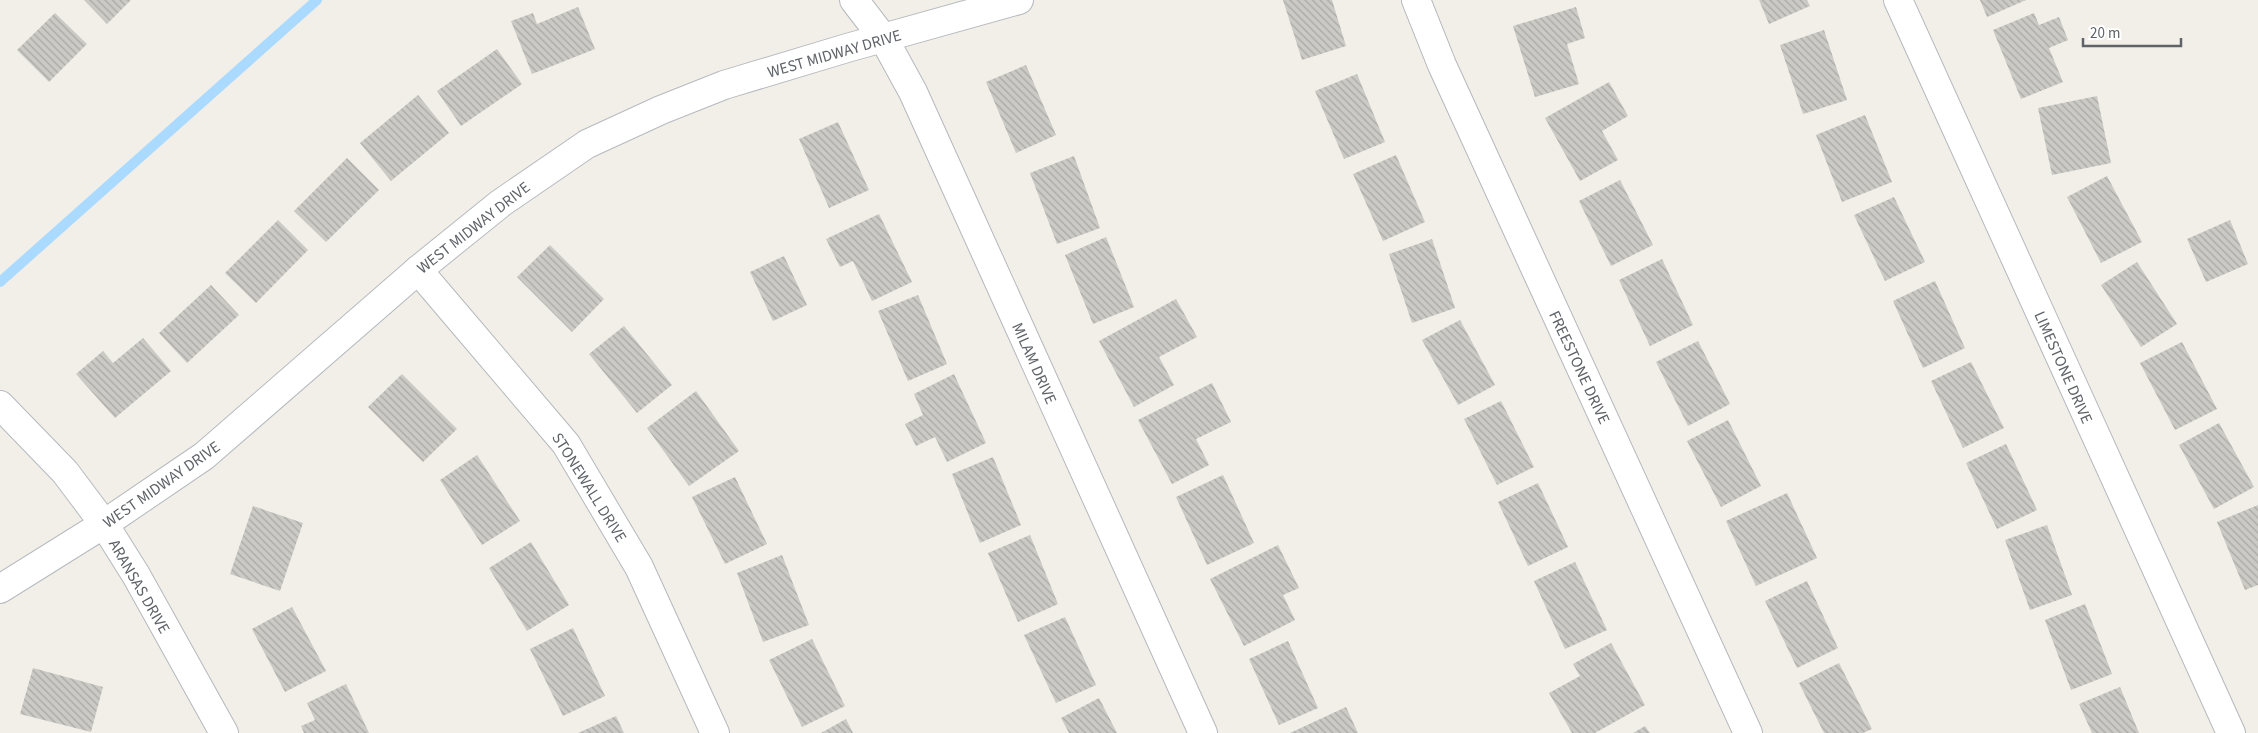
<svg xmlns="http://www.w3.org/2000/svg" width="2258" height="733" font-family="'Source Sans 3',sans-serif">
	<defs>
		<pattern id="building-back-hatch" width="6" height="6" patternUnits="userSpaceOnUse" patternTransform="scale(1.25)"><rect width="6" height="6" fill="#cccac5"/><path d="M-1 5l2 2M0 0l6 6M5-1l2 2" fill="none" stroke="#a9a8a4"/></pattern>
	</defs>
	<rect width="100%" height="100%" fill="#f1efe8"/>
	<g fill="none" stroke-linecap="round" stroke-linejoin="round">
		<!-- stream -->
		<path stroke="#aadaff" stroke-width="10" d="M 0,282 L 317,0"/>
	</g>
	<!-- building -->
	<path fill="url(#building-back-hatch)" d="M 84,0 L 131,0 L 107,24 Z
		M 1283,0 L 1332,0 L 1346,46 L 1302,60 Z
		M 1759,0 L 1807,0 L 1810,6 L 1769,24 Z
		M 1980,0 L 2026,0 L 1987,17 Z
		M 578,7 L 595,49 L 532,74 L 511,21 L 533,13 L 537,24 Z
		M 1576,7 L 1585,38 L 1567,44 L 1579,84 L 1535,97 L 1513,26 Z
		M 55,13 L 87,44 L 49,82 L 17,50 Z
		M 2034,13 L 2039,25 L 2059,17 L 2068,40 L 2049,48 L 2063,82 L 2021,99 L 1993,30 Z
		M 1824,30 L 1847,100 L 1803,114 L 1780,45 Z
		M 497,49 L 522,84 L 461,126 L 437,91 Z
		M 1026,65 L 1056,135 L 1016,153 L 986,82 Z
		M 1357,74 L 1385,142 L 1344,159 L 1315,91 Z
		M 1609,82 L 1628,116 L 1602,131 L 1618,160 L 1580,181 L 1545,118 Z
		M 418,95 L 449,133 L 391,181 L 360,143 Z
		M 2097,96 L 2111,163 L 2052,175 L 2038,108 Z
		M 1865,115 L 1892,182 L 1842,202 L 1816,135 Z
		M 838,122 L 869,190 L 829,208 L 799,139 Z
		M 1396,155 L 1425,222 L 1383,241 L 1353,174 Z
		M 1074,156 L 1100,228 L 1057,244 L 1030,173 Z
		M 347,158 L 379,190 L 326,242 L 294,211 Z
		M 2107,176 L 2142,242 L 2101,263 L 2067,197 Z
		M 1620,180 L 1653,245 L 1611,266 L 1579,201 Z
		M 1894,197 L 1925,262 L 1885,281 L 1854,215 Z
		M 879,214 L 912,282 L 872,301 L 853,261 L 840,267 L 826,239 Z
		M 278,220 L 308,250 L 256,303 L 225,273 Z
		M 2230,220 L 2248,264 L 2206,282 L 2187,239 Z
		M 1106,237 L 1134,307 L 1093,324 L 1065,255 Z
		M 1432,239 L 1455,308 L 1412,323 L 1389,254 Z
		M 550,245 L 604,299 L 572,332 L 517,277 Z
		M 784,256 L 807,305 L 773,321 L 750,272 Z
		M 1662,259 L 1693,325 L 1650,346 L 1619,280 Z
		M 2137,262 L 2177,324 L 2141,347 L 2101,285 Z
		M 1935,281 L 1965,348 L 1923,368 L 1893,301 Z
		M 211,285 L 239,315 L 187,363 L 159,333 Z
		M 918,295 L 947,364 L 908,381 L 878,311 Z
		M 1176,299 L 1197,337 L 1159,357 L 1174,385 L 1134,407 L 1099,341 Z
		M 1460,320 L 1495,385 L 1458,405 L 1422,340 Z
		M 624,326 L 672,385 L 637,413 L 589,354 Z
		M 143,338 L 171,371 L 115,418 L 76,374 L 103,351 L 113,363 Z
		M 1698,341 L 1730,404 L 1688,426 L 1656,362 Z
		M 2182,342 L 2217,409 L 2175,430 L 2140,363 Z
		M 1971,362 L 2004,428 L 1963,448 L 1931,381 Z
		M 402,374 L 457,429 L 423,462 L 368,407 Z
		M 954,374 L 986,443 L 947,462 L 935,437 L 916,446 L 905,424 L 923,415 L 914,394 Z
		M 1212,383 L 1231,422 L 1196,439 L 1209,465 L 1172,484 L 1138,420 Z
		M 696,391 L 739,451 L 689,486 L 647,428 Z
		M 1501,401 L 1534,467 L 1497,485 L 1464,419 Z
		M 1728,420 L 1761,486 L 1721,507 L 1687,441 Z
		M 2219,423 L 2254,487 L 2214,509 L 2179,445 Z
		M 2006,444 L 2037,510 L 1997,529 L 1966,463 Z
		M 477,455 L 520,521 L 482,545 L 440,480 Z
		M 993,457 L 1021,525 L 980,543 L 952,474 Z
		M 1223,475 L 1254,543 L 1207,565 L 1176,497 Z
		M 735,477 L 767,544 L 725,564 L 692,497 Z
		M 1538,483 L 1568,547 L 1528,566 L 1498,502 Z
		M 1787,493 L 1817,558 L 1756,586 L 1726,521 Z
		M 2258,505 L 2258,585 L 2245,590 L 2217,522 Z
		M 253,506 L 303,523 L 280,591 L 230,574 Z
		M 2047,525 L 2072,595 L 2030,610 L 2005,540 Z
		M 1030,535 L 1058,604 L 1018,622 L 988,553 Z
		M 531,542 L 569,605 L 527,631 L 489,568 Z
		M 1278,545 L 1299,588 L 1283,595 L 1295,620 L 1244,646 L 1210,579 Z
		M 782,555 L 809,625 L 763,642 L 737,573 Z
		M 1575,562 L 1607,630 L 1565,649 L 1534,581 Z
		M 1807,581 L 1838,648 L 1797,668 L 1765,601 Z
		M 2085,604 L 2112,674 L 2071,690 L 2045,620 Z
		M 292,607 L 326,671 L 285,692 L 252,629 Z
		M 1065,617 L 1096,685 L 1056,703 L 1024,635 Z
		M 573,628 L 605,696 L 563,716 L 530,649 Z
		M 812,639 L 845,706 L 802,727 L 769,660 Z
		M 1288,641 L 1318,708 L 1279,725 L 1249,659 Z
		M 1611,643 L 1645,705 L 1595,733 L 1572,733 L 1549,693 L 1580,676 L 1573,664 Z
		M 1839,663 L 1872,729 L 1863,733 L 1824,733 L 1799,683 Z
		M 33,668 L 103,687 L 91,732 L 20,714 Z
		M 346,684 L 369,733 L 304,733 L 301,726 L 315,720 L 307,703 Z
		M 2120,687 L 2139,733 L 2092,733 L 2079,704 Z
		M 1099,698 L 1117,733 L 1069,733 L 1061,718 Z
		M 1346,707 L 1358,733 L 1290,733 Z
		M 616,716 L 624,733 L 578,733 Z
		M 846,719 L 853,733 L 821,733 Z
		M 1645,726 L 1650,733 L 1633,733 Z"/>
	<g fill="none" stroke-linecap="round" stroke-linejoin="round">
		<defs>
			<path id="street" d="M 854,0 L 884,39 L 913,92 L 1203,733
				M 1416,0 L 1442,65 L 1748,733
				M 1898,0 L 2231,733
				M 418,270 L 566,444 L 639,567 L 715,733
				M 104,524 L 136,575 L 224,733"/>
			<path id="secondary" d="M 0,405 L 65,472 L 104,524
				M 0,589 L 104,524 L 204,456 L 418,270 L 501,203 L 587,144 L 661,110 L 724,85 L 847,48 L 1019,0"/>
		</defs>
		<!-- street casing -->
		<use href="#street" stroke="#b5b8bc" stroke-width="30"/>
		<!-- secondary casing -->
		<use href="#secondary" stroke="#b6babf" stroke-width="30"/>
		<!-- street -->
		<use href="#street" stroke="#fff" stroke-width="28"/>
		<!-- secondary -->
		<use href="#secondary" stroke="#fff" stroke-width="28"/>
	</g>
	<g text-anchor="middle" stroke-width="4" stroke-linejoin="round" paint-order="stroke">
		<!-- street labels -->
		<g font-size="16" fill="#5f6368" stroke="#fff">
			<text transform="translate(834 53) rotate(-16)" y="6">WEST MIDWAY DRIVE</text>
			<text transform="translate(473 227) rotate(-38)" y="6">WEST MIDWAY DRIVE</text>
			<text transform="translate(1035 363) rotate(66)" y="6">MILAM DRIVE</text>
			<text transform="translate(1580 367) rotate(65)" y="6">FREESTONE DRIVE</text>
			<text transform="translate(2064 367) rotate(66)" y="6">LIMESTONE DRIVE</text>
			<text transform="translate(161 484) rotate(-35)" y="6">WEST MIDWAY DRIVE</text>
			<text transform="translate(590 487) rotate(58)" y="6">STONEWALL DRIVE</text>
			<text transform="translate(140 586) rotate(60)" y="6">ARANSAS DRIVE</text>
		</g>
	</g>
	<!-- scale -->
	<path d="M2083 38v8h98v-8" fill="none" stroke="#5f6368" stroke-width="2.5"/>
	<text x="2090" y="38" font-size="15" fill="#5f6368" stroke="#ffffff" stroke-width="4" paint-order="stroke">20 m</text>
</svg>
